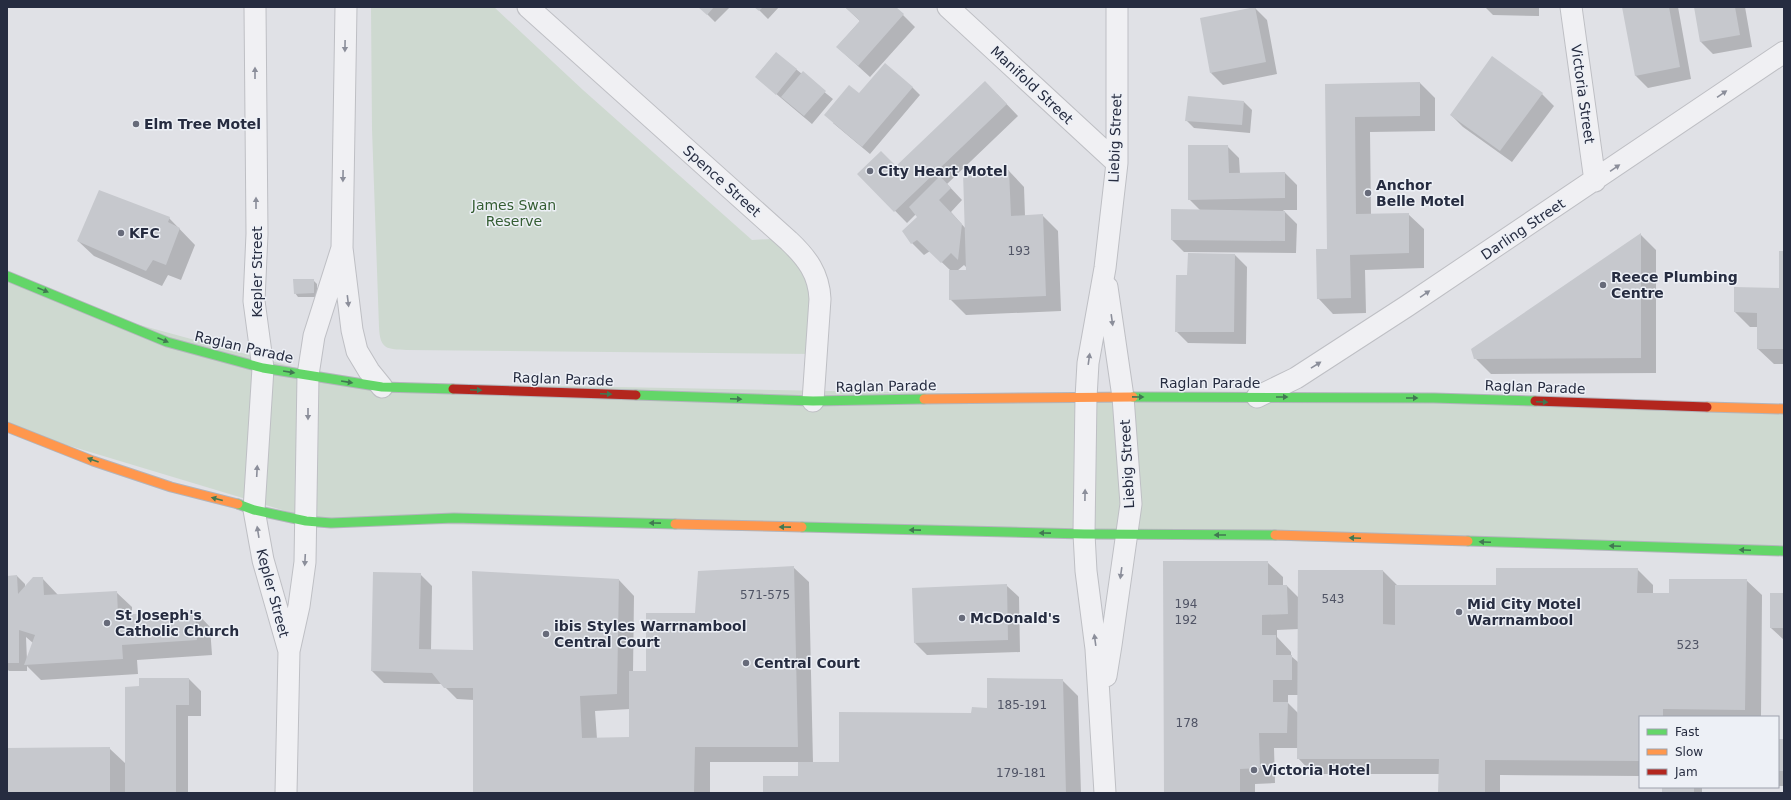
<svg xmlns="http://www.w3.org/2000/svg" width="1791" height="800" font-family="'DejaVu Sans',sans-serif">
	<rect width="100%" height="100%" fill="#e0e1e6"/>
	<!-- green -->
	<path fill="#ced9d0" d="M 371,7 L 494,7 L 583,90 L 752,240 L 771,239 L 812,269 L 813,354 L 407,350 C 387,349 380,350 379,327 L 372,129 Z
		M 7,276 L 107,316 L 348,382 L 1784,409 L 1784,551 L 322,522 L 7,427 Z"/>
	<!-- shadow -->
	<path fill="#0003" fill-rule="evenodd" d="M 700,7 L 730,7 L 715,22 Z
		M 756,7 L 779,7 L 768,19 Z
		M 845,7 L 895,7 L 915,27 L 870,77 L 837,47 L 860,21 Z
		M 1485,7 L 1539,7 L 1539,16 L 1493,15 Z
		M 1623,7 L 1678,7 L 1691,79 L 1648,88 L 1636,76 Z
		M 1695,7 L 1745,7 L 1752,47 L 1713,54 L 1701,42 Z
		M 1255,8 L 1267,20 L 1277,74 L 1223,85 L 1211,73 Z
		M 776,53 L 833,99 L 812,124 L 756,77 Z
		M 1420,83 L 1435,98 L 1435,131 L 1370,132 L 1371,215 L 1408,214 L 1424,229 L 1424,268 L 1365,270 L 1366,313 L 1333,314 L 1318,298 L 1328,250 L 1326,85 Z
		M 912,87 L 920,95 L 870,154 L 833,123 L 859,95 Z
		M 997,94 L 1018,116 L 947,184 L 962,200 L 951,212 L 966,229 L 1009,171 L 1024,187 L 1025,216 L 1042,215 L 1058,231 L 1061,311 L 966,315 L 950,299 L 950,270 L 930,251 L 924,255 L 912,243 L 918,217 L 916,214 L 907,223 L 859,174 L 896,167 ZM 964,265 L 967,268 L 968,271 L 957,271 Z
		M 1542,94 L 1554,106 L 1512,162 L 1463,127 L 1451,115 Z
		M 1244,102 L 1252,110 L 1250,133 L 1194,128 L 1186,120 Z
		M 1227,146 L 1239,158 L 1240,174 L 1285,173 L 1297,185 L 1297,210 L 1283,210 L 1297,224 L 1296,253 L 1184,252 L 1172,240 L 1201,211 L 1189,199 Z
		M 169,218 L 195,245 L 181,280 L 168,275 L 162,286 L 94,256 L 78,241 Z
		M 1641,235 L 1656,250 L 1656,373 L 1491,374 L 1475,358 Z
		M 1784,252 L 1784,364 L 1774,364 L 1758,349 L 1758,327 L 1750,327 L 1735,312 L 1780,289 Z
		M 1235,255 L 1247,267 L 1246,344 L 1188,343 L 1176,331 L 1188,276 Z
		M 313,280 L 317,284 L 317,297 L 298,297 L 295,293 Z
		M 1267,562 L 1283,577 L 1283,586 L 1287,586 L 1299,598 L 1383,571 L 1398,586 L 1497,586 L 1637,569 L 1653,585 L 1653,594 L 1670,594 L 1746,580 L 1762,595 L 1761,717 L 1640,717 L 1640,776 L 1500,775 L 1500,793 L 1439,793 L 1439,774 L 1313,774 L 1298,758 L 1298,748 L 1274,748 L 1275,783 L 1255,784 L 1255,793 L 1165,793 ZM 1299,629 L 1298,662 L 1291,656 L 1291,652 L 1277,637 L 1277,630 ZM 1288,695 L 1298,695 L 1298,713 L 1288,703 Z
		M 793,567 L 809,582 L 813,763 L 840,763 L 1062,680 L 1078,696 L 1081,793 L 764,793 L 799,777 L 799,762 L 710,762 L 710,793 L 474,793 L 474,700 L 457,699 L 442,684 L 384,683 L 372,671 L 420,574 L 432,586 L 431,650 L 472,651 L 619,580 L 634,596 L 633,672 L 647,672 L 696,614 ZM 630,709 L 630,738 L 597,739 L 595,711 Z
		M 17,576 L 25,584 L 25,587 L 42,578 L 58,595 L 116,592 L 132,607 L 132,615 L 195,611 L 210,627 L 212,655 L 137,660 L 138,674 L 41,680 L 27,666 L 27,671 L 9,671 L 7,669 L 7,577 ZM 26,637 L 33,643 L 27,661 Z
		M 1007,586 L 1019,597 L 1020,652 L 927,655 L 915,643 Z
		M 1784,594 L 1784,640 L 1771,628 Z
		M 189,679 L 201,691 L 201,716 L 188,716 L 188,793 L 7,793 L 7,749 L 109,748 L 126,764 L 140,687 Z
		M 1778,740 L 1784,740 L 1784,786 L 1778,786 Z
		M 1663,787 L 1702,787 L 1702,793 L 1663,793 Z"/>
	<!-- building -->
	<path fill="#c6c8cd" d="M 698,7 L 714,7 L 707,15 Z
		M 754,7 L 763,7 L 759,11 Z
		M 845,7 L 896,7 L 904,14 L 858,66 L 836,47 L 860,21 Z
		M 1255,7 L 1266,62 L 1210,73 L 1200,18 Z
		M 1622,7 L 1669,7 L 1680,67 L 1635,76 Z
		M 1694,7 L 1735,7 L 1740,35 L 1700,42 Z
		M 776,52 L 797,69 L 776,95 L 755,77 Z
		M 1492,56 L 1543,93 L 1500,151 L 1450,115 Z
		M 885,63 L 913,87 L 862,147 L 824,115 L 849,85 L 859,93 Z
		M 803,71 L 826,91 L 804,116 L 781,97 Z
		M 985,81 L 1007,104 L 894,212 L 857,174 L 881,151 L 896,166 Z
		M 1420,82 L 1420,116 L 1355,117 L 1356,214 L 1409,213 L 1409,253 L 1350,255 L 1351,298 L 1317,299 L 1316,249 L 1327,249 L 1325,84 Z
		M 1188,96 L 1244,101 L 1242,125 L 1185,121 Z
		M 1188,145 L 1228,145 L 1229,173 L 1285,172 L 1285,198 L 1188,200 Z
		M 1009,170 L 1011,216 L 1043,214 L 1046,296 L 949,300 L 949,270 L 966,270 L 963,172 Z
		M 940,176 L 951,188 L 939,200 L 962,224 L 958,260 L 951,253 L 941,263 L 917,240 L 911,244 L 902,231 L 917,217 L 909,207 Z
		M 99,190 L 170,217 L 168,222 L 180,228 L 166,265 L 153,260 L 146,271 L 77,241 Z
		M 1171,209 L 1285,211 L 1285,241 L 1171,240 Z
		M 1641,233 L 1641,358 L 1474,359 L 1471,349 Z
		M 1779,251 L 1784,251 L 1784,349 L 1757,349 L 1757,313 L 1734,312 L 1734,287 L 1779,288 Z
		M 1188,253 L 1235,254 L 1234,332 L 1175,332 L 1176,275 L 1187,275 Z
		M 293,279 L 314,279 L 314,293 L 294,294 Z
		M 1163,561 L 1268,561 L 1268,585 L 1287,585 L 1288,614 L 1262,615 L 1262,635 L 1276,635 L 1276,655 L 1292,655 L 1292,680 L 1273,680 L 1273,702 L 1288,702 L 1287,733 L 1259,733 L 1260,768 L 1240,769 L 1240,793 L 1164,793 Z
		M 794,566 L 798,747 L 695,747 L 694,793 L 473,793 L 473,688 L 444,688 L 432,673 L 371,671 L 373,572 L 421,573 L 419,649 L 473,650 L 472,571 L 619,579 L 617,694 L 580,696 L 582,738 L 629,737 L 629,671 L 646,671 L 646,613 L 695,613 L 698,571 Z
		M 1496,568 L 1638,568 L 1637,593 L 1669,593 L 1669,579 L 1747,579 L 1745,710 L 1663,709 L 1663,717 L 1640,717 L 1640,761 L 1485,760 L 1485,793 L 1438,793 L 1439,759 L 1297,759 L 1298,570 L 1383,570 L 1383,624 L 1395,625 L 1395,585 L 1496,585 Z
		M 17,575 L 18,594 L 33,577 L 43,577 L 44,595 L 117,591 L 118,615 L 195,610 L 197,640 L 122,645 L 123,659 L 24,665 L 35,635 L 19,630 L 19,663 L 7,663 L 7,576 Z
		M 1007,584 L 1008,640 L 914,643 L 912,588 Z
		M 1770,593 L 1784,593 L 1784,628 L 1770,628 Z
		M 139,678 L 189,678 L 189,705 L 176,705 L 176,793 L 125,793 L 125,687 L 139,686 Z
		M 987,678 L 1063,679 L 1066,793 L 763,793 L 763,776 L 798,776 L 798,762 L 839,762 L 839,712 L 971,713 L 972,707 L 987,708 Z
		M 1778,739 L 1784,739 L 1784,771 L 1778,771 Z
		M 110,747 L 110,793 L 7,793 L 7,748 Z
		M 1662,787 L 1694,787 L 1694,793 L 1662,793 Z"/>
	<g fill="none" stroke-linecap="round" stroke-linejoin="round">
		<defs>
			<path id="street" d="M 255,7 L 257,234 L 254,301 L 263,368 L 254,510 L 263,560 L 289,651
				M 346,7 L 342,248 L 352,330 L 357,351 L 369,371 L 382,387
				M 528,7 L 789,241 C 807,258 819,274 820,299 L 813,401
				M 948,7 L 1117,163
				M 1571,7 L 1595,181
				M 1257,397 L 1296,378 L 1407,306 L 1784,52
				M 1106,676 L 1111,645 L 1131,504 L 1123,397 L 1107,287
				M 286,793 L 289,651 L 299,606 L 305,562 L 308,375 L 314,336 L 342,248
				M 1105,793 L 1096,649 L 1086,571 L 1084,534 L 1086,398 L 1088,363 L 1105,268 L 1117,163 L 1117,7"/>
			<path id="fast" d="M 7,276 L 167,342 L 263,368 L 382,387 L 453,389
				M 636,395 L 813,401 L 924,399
				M 1133,397 L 1434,398 L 1535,401
				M 238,504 L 254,510 L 306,521 L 331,523 L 454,518 L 675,524
				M 802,527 L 1084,534 L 1275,535
				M 1468,541 L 1784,551"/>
			<path id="slow" d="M 924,399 L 1133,397
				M 1707,407 L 1784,409
				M 7,427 L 93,461 L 171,487 L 238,504
				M 675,524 L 802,527
				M 1275,535 L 1468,541"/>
			<path id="jam" d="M 453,389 L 636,395
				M 1535,401 L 1707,407"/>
		</defs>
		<!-- street casing -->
		<use href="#street" stroke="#bebfc4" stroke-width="23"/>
		<!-- fast casing -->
		<use href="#fast" stroke="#b2b4bb" stroke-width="11"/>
		<!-- slow casing -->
		<use href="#slow" stroke="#b2b4bb" stroke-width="11"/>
		<!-- jam casing -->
		<use href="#jam" stroke="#b2b4bb" stroke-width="11"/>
		<!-- street -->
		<use href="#street" stroke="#f0f0f3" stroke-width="21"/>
		<!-- fast -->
		<use href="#fast" stroke="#63d668" stroke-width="9"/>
		<!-- slow -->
		<use href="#slow" stroke="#ff974d" stroke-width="9"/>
		<!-- jam -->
		<use href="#jam" stroke="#b3261e" stroke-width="9"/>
	</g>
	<!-- one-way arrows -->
	<defs><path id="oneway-solid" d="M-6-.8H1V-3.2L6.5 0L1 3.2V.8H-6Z"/></defs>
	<g fill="#8b8e9a">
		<use href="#oneway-solid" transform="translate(345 46) rotate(91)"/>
		<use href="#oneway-solid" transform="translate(255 73) rotate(-90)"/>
		<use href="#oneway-solid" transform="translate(1722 94) rotate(-34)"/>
		<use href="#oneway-solid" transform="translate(1615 168) rotate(-34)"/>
		<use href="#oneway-solid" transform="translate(343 176) rotate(91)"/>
		<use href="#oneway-solid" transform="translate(256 203) rotate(-90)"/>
		<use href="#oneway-solid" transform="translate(1425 294) rotate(-34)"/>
		<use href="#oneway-solid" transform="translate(348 301) rotate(83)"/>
		<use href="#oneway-solid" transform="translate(1112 320) rotate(82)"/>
		<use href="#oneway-solid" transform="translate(1089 359) rotate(-82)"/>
		<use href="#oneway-solid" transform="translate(1316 365) rotate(-32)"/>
		<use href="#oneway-solid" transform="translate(308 414) rotate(90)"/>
		<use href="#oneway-solid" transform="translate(257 471) rotate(-87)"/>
		<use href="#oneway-solid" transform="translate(1085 495) rotate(-89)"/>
		<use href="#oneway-solid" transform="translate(258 532) rotate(-99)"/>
		<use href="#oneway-solid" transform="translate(305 560) rotate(93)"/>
		<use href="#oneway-solid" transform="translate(1121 573) rotate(98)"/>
		<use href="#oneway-solid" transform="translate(1095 640) rotate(-98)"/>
	</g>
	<g fill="#417852">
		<use href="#oneway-solid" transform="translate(43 290) rotate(22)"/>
		<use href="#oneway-solid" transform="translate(163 340) rotate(22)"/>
		<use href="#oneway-solid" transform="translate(289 372) rotate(9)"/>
		<use href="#oneway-solid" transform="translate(347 382) rotate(9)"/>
		<use href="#oneway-solid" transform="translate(476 390) rotate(2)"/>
		<use href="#oneway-solid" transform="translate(606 394) rotate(2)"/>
		<use href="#oneway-solid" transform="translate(1138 397) rotate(1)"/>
		<use href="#oneway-solid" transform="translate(1282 397)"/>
		<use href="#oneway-solid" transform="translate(1412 398)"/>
		<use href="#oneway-solid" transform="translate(736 399) rotate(2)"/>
		<use href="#oneway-solid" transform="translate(1542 402) rotate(2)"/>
		<use href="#oneway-solid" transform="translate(93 460) rotate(-160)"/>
		<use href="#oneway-solid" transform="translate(217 499) rotate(-165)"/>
		<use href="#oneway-solid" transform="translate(655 523) rotate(-179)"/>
		<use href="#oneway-solid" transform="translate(785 527) rotate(-179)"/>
		<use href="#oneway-solid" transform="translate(915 530) rotate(-179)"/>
		<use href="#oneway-solid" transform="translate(1045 533) rotate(-179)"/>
		<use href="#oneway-solid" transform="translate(1220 535) rotate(180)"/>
		<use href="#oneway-solid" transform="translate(1355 538) rotate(-178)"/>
		<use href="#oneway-solid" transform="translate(1485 542) rotate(-178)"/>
		<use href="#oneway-solid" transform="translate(1615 546) rotate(-178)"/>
		<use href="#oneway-solid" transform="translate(1745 550) rotate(-178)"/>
	</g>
	<!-- markers -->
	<g fill="#676b7a" stroke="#edf0f6" stroke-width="1.5">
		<circle cx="136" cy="124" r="4"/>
		<circle cx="870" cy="171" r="4"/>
		<circle cx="1368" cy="193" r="4"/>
		<circle cx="121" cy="233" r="4"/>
		<circle cx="1603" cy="285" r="4"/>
		<circle cx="1459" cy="612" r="4"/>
		<circle cx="962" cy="618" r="4"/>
		<circle cx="107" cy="623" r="4"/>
		<circle cx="546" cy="634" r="4"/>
		<circle cx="746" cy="663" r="4"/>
		<circle cx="1254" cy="770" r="4"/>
	</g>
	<g text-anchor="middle" stroke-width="3" stroke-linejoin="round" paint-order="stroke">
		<!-- number labels -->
		<g font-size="12" fill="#505465">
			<text x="1019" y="255">193</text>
			<text x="765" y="599">571-575</text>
			<text x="1333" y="603">543</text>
			<text x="1186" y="608">194</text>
			<text x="1186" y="624">192</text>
			<text x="1688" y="649">523</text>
			<text x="1022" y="709">185-191</text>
			<text x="1187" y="727">178</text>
			<text x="1021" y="777">179-181</text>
		</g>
		<!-- street labels -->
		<g font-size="14" fill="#262c40" stroke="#edf0f6">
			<text transform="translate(1032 85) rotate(43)" y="5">Manifold Street</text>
			<text transform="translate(1583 94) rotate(82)" y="5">Victoria Street</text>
			<text transform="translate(1115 138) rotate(-88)" y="5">Liebig Street</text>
			<text transform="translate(722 181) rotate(42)" y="5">Spence Street</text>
			<text transform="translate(1523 229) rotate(-34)" y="5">Darling Street</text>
			<text transform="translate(257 272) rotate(-90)" y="5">Kepler Street</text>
			<text transform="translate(244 347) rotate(13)" y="5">Raglan Parade</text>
			<text transform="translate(563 379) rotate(2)" y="5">Raglan Parade</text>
			<text x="1210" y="388">Raglan Parade</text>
			<text transform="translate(886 386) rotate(-1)" y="5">Raglan Parade</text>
			<text transform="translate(1535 387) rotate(2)" y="5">Raglan Parade</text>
			<text transform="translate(1127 464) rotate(-93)" y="5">Liebig Street</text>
			<text transform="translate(273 593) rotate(75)" y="5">Kepler Street</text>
		</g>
		<!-- poi labels -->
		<g font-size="14" font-weight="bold" fill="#262c40" stroke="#edf0f6" text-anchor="start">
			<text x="144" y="129">Elm Tree Motel</text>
			<text x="878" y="176">City Heart Motel</text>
			<text x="1376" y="190">Anchor<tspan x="1376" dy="16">Belle Motel</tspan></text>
			<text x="129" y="238">KFC</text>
			<text x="1611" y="282">Reece Plumbing<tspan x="1611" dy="16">Centre</tspan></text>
			<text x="1467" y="609">Mid City Motel<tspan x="1467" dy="16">Warrnambool</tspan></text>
			<text x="115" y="620">St Joseph's<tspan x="115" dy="16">Catholic Church</tspan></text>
			<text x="970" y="623">McDonald's</text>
			<text x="554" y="631">ibis Styles Warrnambool<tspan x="554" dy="16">Central Court</tspan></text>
			<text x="754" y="668">Central Court</text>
			<text x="1262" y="775">Victoria Hotel</text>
		</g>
		<!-- park labels -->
		<g font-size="14" fill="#345d32" stroke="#edf0f6">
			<text x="514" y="210">James Swan<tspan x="514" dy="16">Reserve</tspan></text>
		</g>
	</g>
	<!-- border -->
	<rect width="1791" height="800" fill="none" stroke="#262c40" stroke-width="16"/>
	<!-- legend -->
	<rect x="1639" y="716" width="140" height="72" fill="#edf0f6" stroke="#9da2ad"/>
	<rect x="1647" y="729" width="20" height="6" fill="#63d668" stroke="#9da2ad"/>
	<text x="1675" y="736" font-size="12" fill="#262c40">Fast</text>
	<rect x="1647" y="749" width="20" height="6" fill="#ff974d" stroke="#9da2ad"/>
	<text x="1675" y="756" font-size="12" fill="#262c40">Slow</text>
	<rect x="1647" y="769" width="20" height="6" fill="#b3261e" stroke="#9da2ad"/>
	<text x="1675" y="776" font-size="12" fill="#262c40">Jam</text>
</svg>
